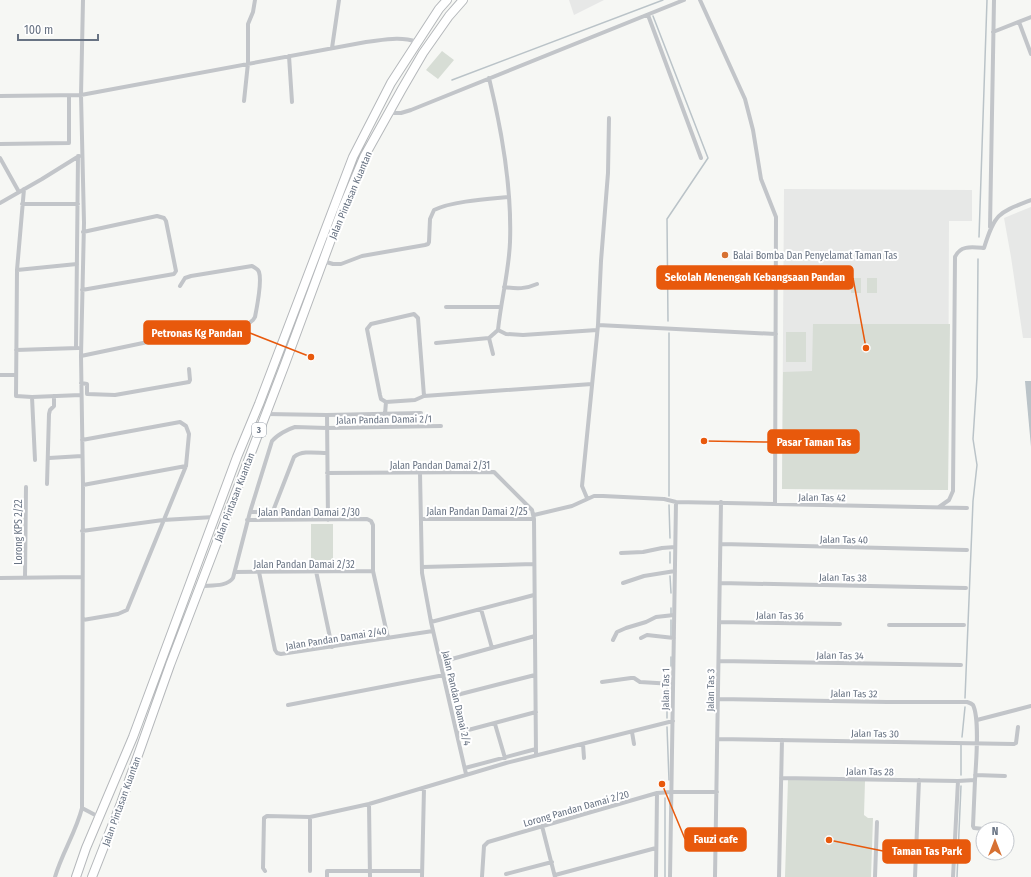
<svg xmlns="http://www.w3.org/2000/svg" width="1031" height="877" font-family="'Fira Sans Condensed',sans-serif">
	<rect width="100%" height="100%" fill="#f6f7f4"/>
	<!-- built -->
	<path fill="#e7e8e7" d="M 569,0 L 604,0 L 574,15 Z
		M 784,189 L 972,190 L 972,221 L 949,221 L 948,490 L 782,489 Z
		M 1031,207 L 1031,338 L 1023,338 L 1011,257 L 1004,218 Z"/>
	<!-- green -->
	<path fill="#d7ddd5" d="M 442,51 L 454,60 L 438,79 L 426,70 Z
		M 851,278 L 861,278 L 861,293 L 851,293 Z
		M 867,278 L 877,278 L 877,293 L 867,293 Z
		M 813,324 L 950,324 L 948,490 L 782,489 L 783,372 L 812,371 Z
		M 786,332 L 806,332 L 806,362 L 786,362 Z
		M 311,524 L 333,524 L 333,567 L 311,567 Z
		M 788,779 L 865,781 L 864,815 L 868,818 L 873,818 L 871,877 L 785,877 Z"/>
	<!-- water -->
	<path fill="#bac3c8" d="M 1025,381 L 1031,381 L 1031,447 Z"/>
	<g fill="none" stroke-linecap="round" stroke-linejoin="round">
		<!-- stream -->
		<path stroke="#bac3c8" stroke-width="1.5" d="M 653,16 L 708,158 L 667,219 L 668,321
			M 452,80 L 663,0
			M 979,237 L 987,0
			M 669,333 L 669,496
			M 669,505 L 670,538
			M 670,552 L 670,563
			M 670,576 L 671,593
			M 671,608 L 671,614
			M 671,636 L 671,620
			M 671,666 L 671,657
			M 667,688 L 667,701
			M 965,698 L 973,501 L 977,465 L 973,439 L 977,377 L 978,259
			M 667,718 L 667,711
			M 667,727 L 669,780
			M 962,737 L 965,707
			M 961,775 L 961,745
			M 665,877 L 665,798
			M 957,877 L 961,786"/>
		<defs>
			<path id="highway" d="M 76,877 L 86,848 L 133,737 L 237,457 L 259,404 L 353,157 L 391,83 L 439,9 L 447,0
				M 92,877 L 121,803 L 170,665 L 285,364 L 343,207 L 364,157 L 402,89 L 423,53 L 449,16 L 463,0"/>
		</defs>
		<!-- highway casing -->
		<use href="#highway" stroke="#b5b8bb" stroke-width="10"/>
		<!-- street -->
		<path stroke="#c2c5c9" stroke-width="4" d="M 83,0 L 81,95 L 84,223 L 81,356 L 83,485 L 82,808 L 99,817
			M 700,0 L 745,99 L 753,130 L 761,179 L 776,217 L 775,504
			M 648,15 L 701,158
			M 1019,22 L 1031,54
			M 993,32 L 1031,17
			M 332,48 L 339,0
			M 289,56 L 292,102
			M 489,78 C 502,131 512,187 510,242 C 509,271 501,300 498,330
			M 0,96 L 81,95 L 366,42 C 384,40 400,36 417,42
			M 244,101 L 248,63 L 248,24 L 253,12 L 255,0
			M 389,113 L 401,113 L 411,110 L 684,0
			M 0,144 L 69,143 L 69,96
			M 0,158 L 19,192
			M 24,189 L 17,270 L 16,396 L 32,397 L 81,395
			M 0,203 L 42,179 L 79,156
			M 22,204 L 78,204
			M 990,227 L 994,0
			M 323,261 L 333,264 L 341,264 L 362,256 L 425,245 L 428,244 L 429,242 L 430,219 L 434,210 C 453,201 488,199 509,197
			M 17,270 L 77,264
			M 504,287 C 517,289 526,289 537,284
			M 82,290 L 174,274 L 176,271 L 166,221 L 164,218 L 157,216 L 83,232
			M 446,307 L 500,307
			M 598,325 L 776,334
			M 489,338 L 493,354
			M 436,343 L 489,338 L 498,330 L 506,334 L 523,335 L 597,330
			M 76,348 L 78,156
			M 16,350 L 78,348
			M 81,356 L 186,334 L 248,324 L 253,320 L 255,317 C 257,307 262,281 259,272 C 258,269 255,268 252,266 L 191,276 L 185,278 L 180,286
			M 0,375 L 16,375
			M 81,383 L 87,384 L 87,394 L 115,395 L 189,382 L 190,380 L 189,369
			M 32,397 L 35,460
			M 386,402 L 381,399 L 380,395 L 367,329 L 371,324 L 414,314 L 418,318 L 424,396
			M 386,402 L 415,400 L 424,396 L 592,384
			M 266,414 L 327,415 L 421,413
			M 385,414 L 386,402
			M 327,415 L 328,520
			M 82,440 L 180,422 L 186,426 L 189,434 L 186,466 L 127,610 L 118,614 L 83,620
			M 49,458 L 82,456
			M 327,473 L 494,472 L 532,510 L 534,519 L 536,755
			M 420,473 L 422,573 L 431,622 L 466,774
			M 47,484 L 49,414 L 50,410 L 54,406 L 54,396
			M 83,485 L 186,466
			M 587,498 L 582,486 L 598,325 L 601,261 L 608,173 L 609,118
			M 939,507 L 949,500 L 953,491 L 955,257 C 960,245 972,247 984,248 C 995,213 998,213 1031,200
			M 273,511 L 294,457 C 302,450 317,453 327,453
			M 250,512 L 328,511
			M 534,515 L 572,506 L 594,496 L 603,496 L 664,499 L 676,502 L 967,508
			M 421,519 L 534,519
			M 247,520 L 367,519 L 371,521 L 373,525 L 373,571 L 388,638
			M 82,531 L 163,520 L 214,517
			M 721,544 L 967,550
			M 621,553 L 643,552 L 662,548 L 675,547
			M 422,567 L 534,564
			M 316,571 L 332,647
			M 235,572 L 373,571
			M 259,572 L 275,650 L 277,653 L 281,654 L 433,631
			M 0,578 L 82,577
			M 25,578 L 26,487
			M 623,583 L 644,576 L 675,571
			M 720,583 L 966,588
			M 201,586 C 211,585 227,587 233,578 L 250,512 L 272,441 C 277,435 288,429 295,427 L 327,428 L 441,426
			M 481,609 L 492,648
			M 431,622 L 534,595
			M 719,622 L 840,624
			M 889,625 L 964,625
			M 641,638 L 647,635 L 674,638
			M 613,640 L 617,632 L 626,628 L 646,622 L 656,617 L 674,615
			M 719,661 L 961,665
			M 441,662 L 535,636
			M 602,682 L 631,678 L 634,678 L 640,682 L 673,684
			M 449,697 L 535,675
			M 718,699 L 887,702 L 967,702 C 970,703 971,703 973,705 C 980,719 976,763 975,780 L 958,781 L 953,877
			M 288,705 L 444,675
			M 977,720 L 1031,706
			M 495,724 L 505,758
			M 632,732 L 634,744
			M 457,733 L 536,712
			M 717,739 L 1014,744 L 1016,743 L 1018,727
			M 583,744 L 584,758
			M 465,768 L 536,749
			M 975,775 L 1005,776
			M 781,778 L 958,781
			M 975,780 L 973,826 L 974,828 L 984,829
			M 369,804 L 370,877
			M 310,817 L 310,871
			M 542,826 L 555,877
			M 265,871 L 263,868 L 264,818 L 267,816 L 310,817 L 369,804 L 506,763 L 673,721
			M 506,874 L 552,862
			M 555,875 L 656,848
			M 55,877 C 62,853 76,832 82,808
			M 327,877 L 327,871 L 422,871
			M 422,877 L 424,788
			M 482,877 L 484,846 L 488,842 L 657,793 L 672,792 L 717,792
			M 656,877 L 657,793
			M 670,877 L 676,502
			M 715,877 L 721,502
			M 779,877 L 782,740
			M 875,877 L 877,822
			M 915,877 L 919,780"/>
		<!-- highway -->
		<use href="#highway" stroke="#fff" stroke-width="8"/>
	</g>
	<!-- markers -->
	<circle fill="#d77133" stroke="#fff" stroke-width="1.5" cx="725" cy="255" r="4"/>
	<g text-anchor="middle" stroke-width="4" stroke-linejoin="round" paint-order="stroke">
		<!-- shield labels -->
		<rect fill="#fff" stroke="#959da8" stroke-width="1" x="252" y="423" width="14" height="14" rx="3"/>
		<g font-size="9" font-weight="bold" fill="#687383">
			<text x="259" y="433">3</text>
		</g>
		<!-- street labels -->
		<g font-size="10" fill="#687383" stroke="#fff">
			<text transform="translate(350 195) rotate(-67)" y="4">Jalan Pintasan Kuantan</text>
			<text transform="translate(384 419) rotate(-1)" y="4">Jalan Pandan Damai 2/1</text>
			<text x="440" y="469">Jalan Pandan Damai 2/31</text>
			<text transform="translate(234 497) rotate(-69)" y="4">Jalan Pintasan Kuantan</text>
			<text transform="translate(822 497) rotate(1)" y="4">Jalan Tas 42</text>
			<text x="477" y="515">Jalan Pandan Damai 2/25</text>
			<text x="309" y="516">Jalan Pandan Damai 2/30</text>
			<text transform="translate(18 532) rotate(-90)" y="4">Lorong KPS 2/22</text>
			<text transform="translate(844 539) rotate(1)" y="4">Jalan Tas 40</text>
			<text x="304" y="568">Jalan Pandan Damai 2/32</text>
			<text transform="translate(843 577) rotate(1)" y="4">Jalan Tas 38</text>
			<text transform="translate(780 615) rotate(1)" y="4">Jalan Tas 36</text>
			<text transform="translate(336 638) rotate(-9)" y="4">Jalan Pandan Damai 2/40</text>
			<text transform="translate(840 655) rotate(1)" y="4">Jalan Tas 34</text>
			<text transform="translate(665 689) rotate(-89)" y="4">Jalan Tas 1</text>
			<text transform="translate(710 690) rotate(-89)" y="4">Jalan Tas 3</text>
			<text transform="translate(854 693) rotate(1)" y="4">Jalan Tas 32</text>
			<text transform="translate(457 698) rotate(77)" y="4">Jalan Pandan Damai 2/4</text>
			<text transform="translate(875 733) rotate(1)" y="4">Jalan Tas 30</text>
			<text transform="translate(870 771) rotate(1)" y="4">Jalan Tas 28</text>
			<text transform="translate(121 801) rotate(-70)" y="4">Jalan Pintasan Kuantan</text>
			<text transform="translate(576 808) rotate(-16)" y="4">Lorong Pandan Damai 2/20</text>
		</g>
		<!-- poi labels -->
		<g font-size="10" fill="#687383" stroke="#fff" text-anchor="start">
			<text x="733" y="259">Balai Bomba Dan Penyelamat Taman Tas</text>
		</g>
	</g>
	<!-- callouts -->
	<path fill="none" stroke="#e8590c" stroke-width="1.5" d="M866 348L853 278M311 357L250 333M704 441L768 442M662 784L685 839M829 840L883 851"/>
	<g fill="#e8590c" stroke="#fff" stroke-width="1.5">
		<circle cx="866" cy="348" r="4"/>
		<circle cx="311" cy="357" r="4"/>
		<circle cx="704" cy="441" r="4"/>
		<circle cx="662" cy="784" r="4"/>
		<circle cx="829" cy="840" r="4"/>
	</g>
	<g fill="#e8590c" stroke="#e8590c" stroke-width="1.5">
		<rect x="657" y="266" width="196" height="23" rx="4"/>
		<rect x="144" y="321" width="106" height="23" rx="4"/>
		<rect x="768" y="430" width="91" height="23" rx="4"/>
		<rect x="685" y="828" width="61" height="23" rx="4"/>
		<rect x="883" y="840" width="87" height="23" rx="4"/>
	</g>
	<g font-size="11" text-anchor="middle" font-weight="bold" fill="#fff">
		<text x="755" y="281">Sekolah Menengah Kebangsaan Pandan</text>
		<text x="197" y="337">Petronas Kg Pandan</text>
		<text x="814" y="446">Pasar Taman Tas</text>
		<text x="716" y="843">Fauzi cafe</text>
		<text x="927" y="855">Taman Tas Park</text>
	</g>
	<!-- north arrow -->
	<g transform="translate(995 841)"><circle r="19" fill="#ffffff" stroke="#c3c7cd"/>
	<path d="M0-3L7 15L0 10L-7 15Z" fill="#d77133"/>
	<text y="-6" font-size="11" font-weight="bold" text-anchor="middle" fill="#687383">N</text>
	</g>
	<!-- scale -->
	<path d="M18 34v6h80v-6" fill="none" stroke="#687383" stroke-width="2"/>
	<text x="24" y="34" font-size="12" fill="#687383" stroke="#ffffff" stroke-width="3" paint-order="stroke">100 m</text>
</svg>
